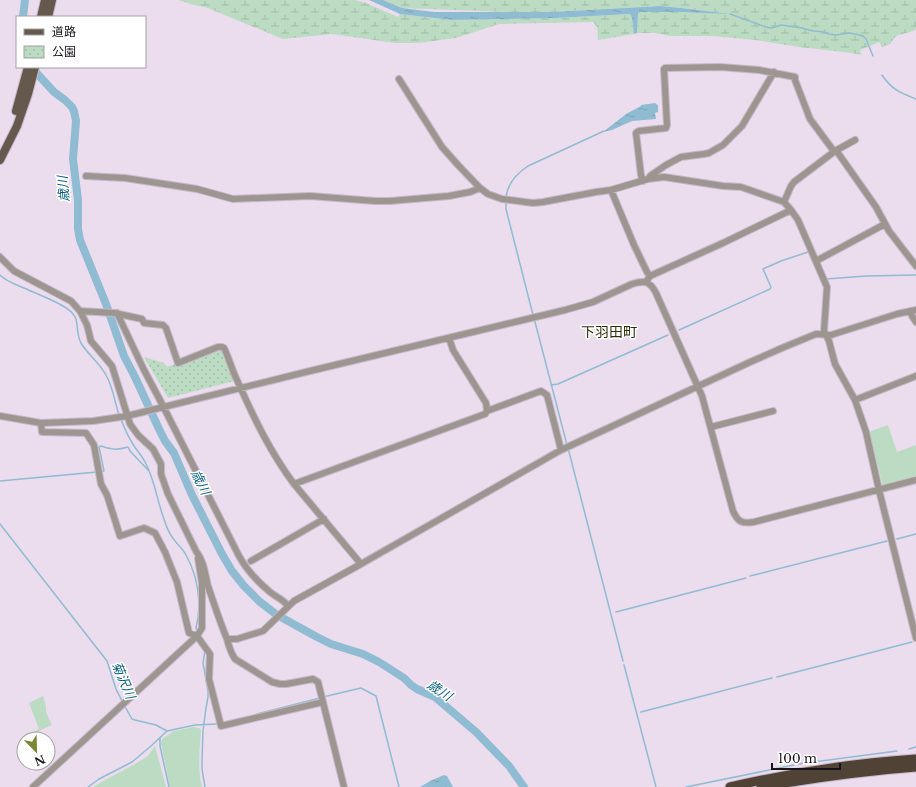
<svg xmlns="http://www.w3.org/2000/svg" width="916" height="787" font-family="'Libre Baskerville','Noto Sans JP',serif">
	<defs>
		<pattern id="wetland-marsh" width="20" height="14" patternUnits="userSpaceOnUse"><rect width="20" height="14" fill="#bbdcc2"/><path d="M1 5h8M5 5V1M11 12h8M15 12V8" fill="none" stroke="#a0bca6"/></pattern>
		<pattern id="park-dots" width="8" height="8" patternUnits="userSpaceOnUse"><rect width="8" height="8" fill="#bbdcc2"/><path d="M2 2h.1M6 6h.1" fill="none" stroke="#a0bca6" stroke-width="1.8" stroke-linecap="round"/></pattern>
		<pattern id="water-ripples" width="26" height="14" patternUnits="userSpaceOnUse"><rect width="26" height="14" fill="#8fbcd2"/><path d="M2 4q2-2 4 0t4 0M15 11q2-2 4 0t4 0" fill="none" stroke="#7ba1b4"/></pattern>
	</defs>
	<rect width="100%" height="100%" fill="#ebdcee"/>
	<!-- grass -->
	<path fill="#bbdcc2" d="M 888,425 L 897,452 L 916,445 L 916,478 L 883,486 L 869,433 L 871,431 Z
		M 43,696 L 46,707 L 46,712 L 52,725 L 32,734 L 31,733 L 39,729 L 29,703 Z
		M 194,727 L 199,728 L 201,730 C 200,749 197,768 202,787 L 170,787 L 161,744 L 162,739 L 174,731 Z
		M 155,746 L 166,787 L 93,787 L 107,779 L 135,764 L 148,756 Z"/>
	<!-- wetland -->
	<path fill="url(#wetland-marsh)" d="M 178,0 L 355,0 L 366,3 L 398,17 L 400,14 L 452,20 L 556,18 L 629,14 L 631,15 C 633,21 633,27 634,34 L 598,40 L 597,27 L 593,22 L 499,24 L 456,38 L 418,43 L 395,43 L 332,34 L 283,39 L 205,7 L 194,5 Z
		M 383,0 L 916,0 L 916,30 L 896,36 L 890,44 L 882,47 L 879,42 L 860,50 L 862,55 L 852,53 L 799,47 L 756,40 L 712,36 L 670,36 L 655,33 L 637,33 L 638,15 L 638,13 L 641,12 L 682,12 L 724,13 L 681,8 L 660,6 L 553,12 L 508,12 L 402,8 Z"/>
	<!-- park -->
	<path fill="url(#park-dots)" d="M 219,350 L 222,351 L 234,381 L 168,398 L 144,357 L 164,363 L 166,367 Z"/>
	<!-- water -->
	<path fill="url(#water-ripples)" d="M 369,0 L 383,0 L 402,8 L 434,12 L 553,12 L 660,6 L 681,8 L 731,14 L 682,12 L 641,12 L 638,13 L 638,15 L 637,33 L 634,34 C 633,27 633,21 631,15 L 629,14 L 556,18 L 452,20 L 400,14 Z
		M 655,103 L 656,104 L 658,105 L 658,112 L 655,113 L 656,119 L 632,121 L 612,130 L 603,132 L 626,114 L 641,106 L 641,105 Z
		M 444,775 L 447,776 L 453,787 L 420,787 L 430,781 Z"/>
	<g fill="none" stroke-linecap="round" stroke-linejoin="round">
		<!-- stream -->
		<path stroke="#8fbcd2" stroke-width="1.5" d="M 730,14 L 766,27 L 772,28 L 781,25 L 802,28 L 813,31 L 824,32 L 829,34 L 836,35 L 849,33 L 855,34 L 863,36 L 866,39 L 873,56
			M 882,75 C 892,90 901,93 916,99
			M 506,198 C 507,184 516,174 528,166 L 604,131
			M 506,202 L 506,209 L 533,315
			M 0,275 C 7,282 15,284 24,288 C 37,294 51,299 63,306 C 84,318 73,327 81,343 C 88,355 101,364 107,377 C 113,388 115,403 119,415
			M 826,279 L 866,276 L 916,275
			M 534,318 L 567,445
			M 679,330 L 770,289 L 771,287 L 763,269 L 781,261 L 808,252
			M 551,385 L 558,384 L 668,335
			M 121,419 C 124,428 129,438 134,446 C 138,452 143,457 146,464 C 155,481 157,501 164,519 C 166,526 170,535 175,541 C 179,546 183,549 186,555 C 194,569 198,586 199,602
			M 568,448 L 623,661
			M 100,471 L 104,471 L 99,447 L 101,446 C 111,450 118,450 128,447 L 130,451 L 148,470
			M 0,481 L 97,472
			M 0,524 L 107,661 L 116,689 L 122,701
			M 897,539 L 916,534
			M 750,576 L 887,541
			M 616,612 L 746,578
			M 198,631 L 196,628 L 198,618 L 199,606
			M 624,665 L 656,787
			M 777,677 L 912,642
			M 323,697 L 361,688 L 376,696 L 399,787
			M 641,712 L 772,678
			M 257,714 L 320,698
			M 167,731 L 195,725 L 219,724
			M 160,738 L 160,746 L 169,787
			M 909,749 L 916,747
			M 798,764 L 897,751
			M 88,787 L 99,779 L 132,762 L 151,746 L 167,731 L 156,725 L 135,720 L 132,719 L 124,705
			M 205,787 L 202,769 L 202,760 L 203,731 L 206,708 L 208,697 L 208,691 L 203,663 L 205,650
			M 686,787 L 794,765"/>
		<!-- river -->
		<path stroke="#8fbcd2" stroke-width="8" d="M 23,17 L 25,0
			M 31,67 L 54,92 L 65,100 L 72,107 L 74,111 L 76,121 L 73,159 L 78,200 L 78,229 L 80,240 L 106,304 L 124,356 L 135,377 L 159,429 L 165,441 L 174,453 L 192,495 L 222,554 L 232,571 L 244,586 L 260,602 L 277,615 L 317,637 L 331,644 L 363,654 L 379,662 L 404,678 L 411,685 L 417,689 L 435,697 L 476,732 L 509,766 L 524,787"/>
		<defs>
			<path id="minor" d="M 399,79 L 442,147 L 458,165 L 480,188 L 488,194 L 502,199 L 533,203 L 543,202 L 596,192 L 611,190 L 648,179 L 664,177 L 723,186 L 741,187 L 784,202 L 791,210 L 798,220 L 827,287 L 824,331 L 829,341 L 835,364 L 855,400 L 866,432 L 879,490 L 916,638
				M 86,176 L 125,178 L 197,189 L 233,199 L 310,196 L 375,201 L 390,201 L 449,196 L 470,192 L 480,188
				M 649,179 L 650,176 L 666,165 L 681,157 L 704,154 L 709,153 L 723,145 L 742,126 L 774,72
				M 643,181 L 641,175 L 636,133 L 637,132 L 639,131 L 666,128 L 667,125 L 664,69 L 665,68 L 720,67 L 759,70 L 795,77 L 795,80 L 810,119 L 833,150 L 838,153 L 876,207 L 889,231 L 916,266
				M 611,190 L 634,245 L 647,272 L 650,276
				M 784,202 L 791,186 L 794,182 L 835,151 L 855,140
				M 0,257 L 14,271 L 71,301 L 80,311 L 87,325 L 91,341 L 112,366 L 130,424 L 138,435 L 153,449 L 161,464 L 161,474 L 168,494 L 196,551 C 204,561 205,574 208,586 C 214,604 220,622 227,639 L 237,639 L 263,631 L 294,601 L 361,564
				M 816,261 L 885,224
				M 646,282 L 650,276 L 723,243 L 791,210
				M 80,311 L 114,313 L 142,319 L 144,323 L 163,325 L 166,328 L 178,363 L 218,347 L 222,347 L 224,348 C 229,358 232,370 237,380 C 253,416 270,452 294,484 L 361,564 L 561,450 L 748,363 L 782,348 L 816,334 L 831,335 L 897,314 L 916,310
				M 910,311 L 912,316 L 916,322
				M 117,313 L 144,370 L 161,402 L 239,556 C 247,571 258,582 270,592 C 276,597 284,600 288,606
				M 855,400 L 916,376
				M 487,411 L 541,391 L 547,395 L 561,450
				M 0,416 L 41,423 L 93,421 L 127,416 L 310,371 L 565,310 L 593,302 L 632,284 C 644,280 650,281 656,293 L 702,396 L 733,511 C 738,522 742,524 754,522 L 916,480
				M 41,423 L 42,432 L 86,433 L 94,445 L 101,484 L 107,495 L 120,536 L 144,528 L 155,533 L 165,552 L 177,582 L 189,633 L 197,636 L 202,628 L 202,583 L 198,558 L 199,557
				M 711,427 L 773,411
				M 294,484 L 485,414 L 487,411 L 486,403 L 453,350 L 449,338
				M 251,561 L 324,519
				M 227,639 C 229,647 231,653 235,659 L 272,682 L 280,684 L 286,684 L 313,679 L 318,682 L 344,787
				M 33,787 L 197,636 L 210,654 L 209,679 L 221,726 L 323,702"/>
			<path id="major" d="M 41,17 L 45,0
				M 48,17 L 52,0
				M 16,111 L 28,67
				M 0,160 L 17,126 L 28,94 L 35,67"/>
			<path id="highway" d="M 730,787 C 791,773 854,763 916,759
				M 761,787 C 813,778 864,771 916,767"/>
		</defs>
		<!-- minor casing -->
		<use href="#minor" stroke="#c5b8c8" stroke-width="8"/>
		<!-- major casing -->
		<use href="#major" stroke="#c5b8c8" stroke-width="10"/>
		<!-- highway casing -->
		<use href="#highway" stroke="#c5b8c8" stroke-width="11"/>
		<!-- minor -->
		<use href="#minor" stroke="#9d9690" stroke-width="6"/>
		<!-- major -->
		<use href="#major" stroke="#65584d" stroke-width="8"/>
		<!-- highway -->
		<use href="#highway" stroke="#504235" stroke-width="9"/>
	</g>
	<g text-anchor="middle" stroke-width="3" stroke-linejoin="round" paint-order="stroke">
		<!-- water labels -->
		<g font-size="13" font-style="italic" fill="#075f7d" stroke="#fff">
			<text transform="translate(63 189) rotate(-95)" y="5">歳川</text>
			<text transform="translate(201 482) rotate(63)" y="5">歳川</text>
			<text transform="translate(124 680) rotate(67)" y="5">菊沢川</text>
			<text transform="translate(440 690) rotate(33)" y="5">歳川</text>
		</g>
		<!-- quarter labels -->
		<g font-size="14" fill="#2c3007" stroke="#fff">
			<text x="609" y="337">下羽田町</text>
		</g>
	</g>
	<!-- legend -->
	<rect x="16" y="16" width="130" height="52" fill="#ffffff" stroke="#a3a1a3"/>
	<rect x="24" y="29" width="20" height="6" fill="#65584d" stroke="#a3a1a3"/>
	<text x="52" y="36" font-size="12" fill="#18131a">道路</text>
	<rect x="24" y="46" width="20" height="12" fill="url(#park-dots)" stroke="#a3a1a3"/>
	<text x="52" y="56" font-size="12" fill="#18131a">公園</text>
	<!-- north arrow -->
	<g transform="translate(36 751) rotate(157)"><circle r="19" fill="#ffffff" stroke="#a3a1a3"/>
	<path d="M0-3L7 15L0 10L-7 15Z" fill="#7c8633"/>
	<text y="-6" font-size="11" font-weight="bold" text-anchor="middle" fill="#18131a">N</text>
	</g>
	<!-- scale -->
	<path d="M772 763v6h68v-6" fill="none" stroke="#18131a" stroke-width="2"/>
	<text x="778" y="763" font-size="12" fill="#18131a" stroke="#ffffff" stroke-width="3" paint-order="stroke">100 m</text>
</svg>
